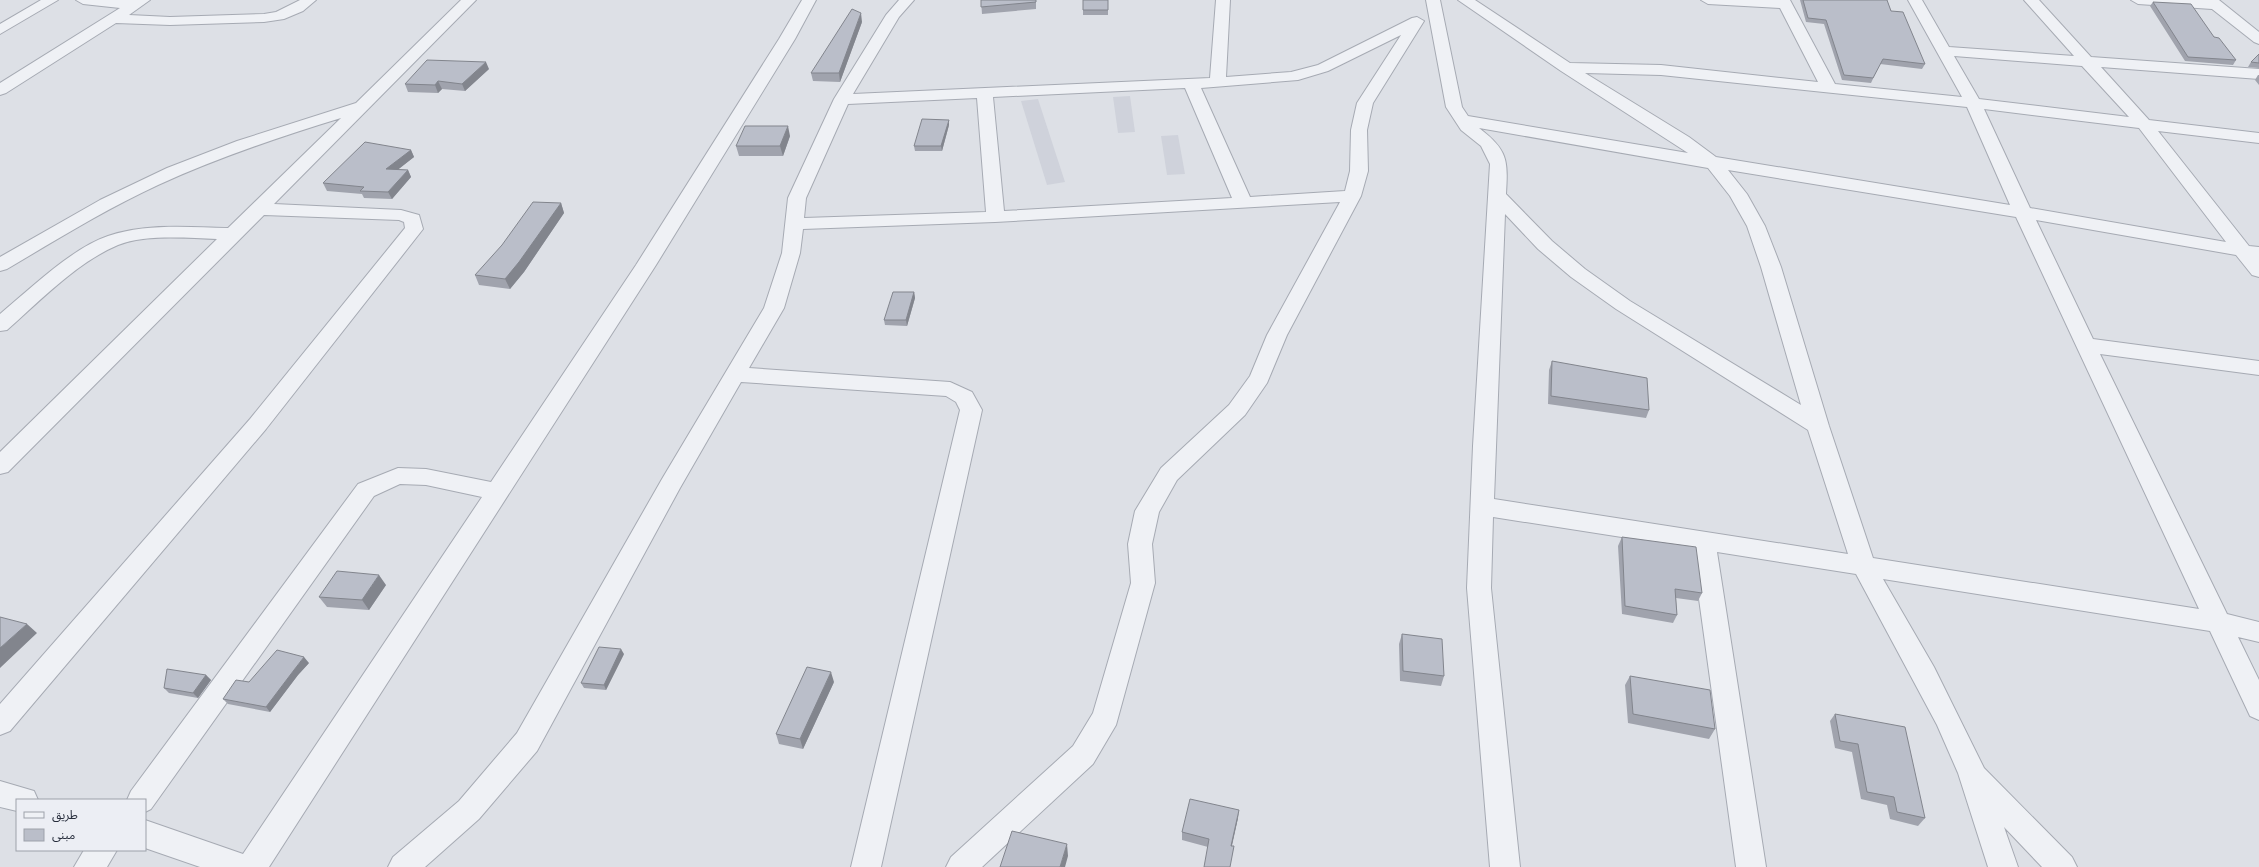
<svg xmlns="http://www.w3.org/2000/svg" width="2259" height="867" font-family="'Fira Sans Condensed','Noto Sans Arabic',sans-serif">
	<rect width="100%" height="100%" fill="#dde0e6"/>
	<!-- built -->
	<path fill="#cfd2db" d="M 1130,96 L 1135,132 L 1118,133 L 1113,97 Z
		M 1038,99 L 1065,182 L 1047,185 L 1021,101 Z
		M 1178,135 L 1185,174 L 1167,175 L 1161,136 Z"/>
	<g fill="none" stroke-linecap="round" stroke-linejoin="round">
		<defs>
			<path id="street" d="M 41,0 L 58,0 L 0,34 L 0,24 Z
				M 76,0 L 150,0 L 129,15 L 170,17 L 264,14 L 276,12 L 300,0 L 316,0 L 303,11 L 284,19 L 264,22 L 170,25 L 116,23 L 6,93 L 0,95 L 0,83 L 120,8 L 83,4 Z
				M 461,0 L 476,0 L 274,204 L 401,210 L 419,215 L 423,229 L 266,429 L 10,731 L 0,735 L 0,704 L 250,419 L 405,228 L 404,222 L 399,220 L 264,215 L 8,472 L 0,474 L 0,452 L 217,239 C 188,238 145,234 118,245 C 76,263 41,300 7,330 L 0,331 L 0,314 C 29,290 72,248 108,236 C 146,223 189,227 228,228 L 341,118 C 279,137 217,158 158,185 C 106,209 56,240 7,269 L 0,271 L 0,257 L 100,200 L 167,168 L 237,141 L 356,103 Z
				M 802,0 L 816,0 L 795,39 L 656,265 L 269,867 L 200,867 L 145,848 L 145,820 L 243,854 L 482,497 L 426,485 L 400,484 L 374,496 L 151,809 L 145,812 L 145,800 L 127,800 L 131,791 L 358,484 L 398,468 L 426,469 L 491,482 L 636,265 L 779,39 Z
				M 899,0 L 914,0 L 899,17 L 853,94 L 1210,78 L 1216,0 L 1230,0 L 1226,77 L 1291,72 L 1318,65 L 1412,18 L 1417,17 L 1424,21 L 1373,103 L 1367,130 L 1368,171 L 1361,196 L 1287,335 L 1267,383 L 1245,415 L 1177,480 L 1159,512 L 1152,544 L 1155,583 L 1116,725 L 1093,764 L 982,867 L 946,867 L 951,857 L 1073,746 L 1093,713 L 1131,583 L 1128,544 L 1135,511 L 1161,468 L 1229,405 L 1250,376 L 1267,335 L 1340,202 L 995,222 L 803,229 L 800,253 L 784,308 L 749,368 L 950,382 L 972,392 L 982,410 L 881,867 L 851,867 L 960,410 L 956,402 L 946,396 L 741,382 L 680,488 L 537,751 L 479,819 L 425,867 L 388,867 L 393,857 L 459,801 L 517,733 L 662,479 L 764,308 L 782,253 L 788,198 L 834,99 L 886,15 ZM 1401,35 L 1357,103 L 1351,130 L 1350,171 L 1345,191 L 1250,197 L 1201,88 L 1298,80 L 1328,71 ZM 1185,88 L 1232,198 L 1004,211 L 993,97 ZM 977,98 L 986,212 L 804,218 L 806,198 L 848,104 Z
				M 1426,0 L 1440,0 L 1462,107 L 1468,116 L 1688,153 L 1561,71 L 1458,0 L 1475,0 L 1570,63 L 1661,65 L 1818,82 L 1780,8 L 1708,4 L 1701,0 L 1790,0 L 1835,84 L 1962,97 L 1908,0 L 1922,0 L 1949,47 L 2074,56 L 2024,0 L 2039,0 L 2091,57 L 2259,69 L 2259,79 L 2101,67 L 2149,120 L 2259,133 L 2259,143 L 2158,131 L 2249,246 L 2259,247 L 2259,277 L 2252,275 L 2236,255 L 2036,220 L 2093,339 L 2259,361 L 2259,375 L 2100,354 L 2227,614 L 2259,622 L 2259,642 L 2238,637 L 2259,680 L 2259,720 L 2250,716 L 2210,631 L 1883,579 L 1934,667 L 1984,768 L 2072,857 L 2077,867 L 2042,867 L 2004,827 L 2018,867 L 1988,867 L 1958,773 L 1937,725 L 1856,574 L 1717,552 L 1766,867 L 1736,867 L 1692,548 L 1493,517 L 1491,588 L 1520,867 L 1490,867 L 1467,588 L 1473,446 L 1490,164 L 1481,146 L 1461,130 L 1446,107 ZM 1954,56 L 2082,66 L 2129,117 L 1979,99 ZM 1585,73 L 1661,75 L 1967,107 L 2010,205 L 1716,157 L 1689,137 ZM 1984,109 L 2139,128 L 2226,242 L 2030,208 ZM 1479,128 L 1708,168 L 1730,196 L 1747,226 L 1761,267 L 1801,405 L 1630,301 L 1585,269 L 1552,241 L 1506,194 C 1508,160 1508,150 1479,128 ZM 1728,170 L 2016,217 L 2199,609 L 1873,558 L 1829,426 L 1781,267 L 1765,226 L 1747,194 ZM 1505,214 L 1538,249 L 1571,277 L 1616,309 L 1808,430 L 1848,554 L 1494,499 Z
				M 2131,0 L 2219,0 L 2259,32 L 2259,44 L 2254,42 L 2212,9 L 2138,4 Z
				M 0,781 L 34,791 L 38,800 L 17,800 L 17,811 L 0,807 Z
				M 84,850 L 117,850 L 107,867 L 74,867 Z"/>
		</defs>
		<!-- street casing -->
		<use href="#street" stroke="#a6aab3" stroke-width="2"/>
		<!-- street -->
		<use href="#street" fill="#eff1f5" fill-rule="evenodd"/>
	</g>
	<!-- wall -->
	<path fill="#a0a3ad" d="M 981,0 L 1036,0 L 1036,9 L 982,14 Z
		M 1108,0 L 1108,15 L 1083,15 L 1083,10 Z
		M 1800,0 L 1887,0 L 1891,11 L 1925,64 L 1922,69 L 1880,64 L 1871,83 L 1842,80 L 1824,24 L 1806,22 Z
		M 2153,2 L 2214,37 L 2236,60 L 2233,65 L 2185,61 L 2150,6 Z
		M 862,22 L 840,82 L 813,81 L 811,73 Z
		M 2259,54 L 2259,68 L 2248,67 L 2251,62 Z
		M 489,69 L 465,91 L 442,89 L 438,93 L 408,92 L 405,84 Z
		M 2258,75 L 2259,75 L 2259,85 L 2255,80 Z
		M 949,125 L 942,151 L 915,151 L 914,146 Z
		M 790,136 L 783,156 L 739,156 L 736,146 Z
		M 411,150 L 414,157 L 398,169 L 408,170 L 411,177 L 392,199 L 364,198 L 362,194 L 327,191 L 323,183 Z
		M 561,203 L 564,213 L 524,272 L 510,289 L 479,285 L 475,275 Z
		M 914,292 L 915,298 L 907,326 L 885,325 L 884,320 Z
		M 1552,361 L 1649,410 L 1646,418 L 1548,404 L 1549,370 Z
		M 1622,537 L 1702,593 L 1698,601 L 1676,598 L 1677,615 L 1673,623 L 1622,614 L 1618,546 Z
		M 386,585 L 369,610 L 327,607 L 319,597 Z
		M 1402,634 L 1444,676 L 1441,686 L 1400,681 L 1399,644 Z
		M 624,654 L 606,690 L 584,688 L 581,683 Z
		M 309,663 L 298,675 L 270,712 L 228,704 L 223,699 L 249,682 Z
		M 206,675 L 211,680 L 198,698 L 169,693 L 164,688 Z
		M 1630,676 L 1715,729 L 1709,739 L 1628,723 L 1625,685 Z
		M 834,682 L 803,749 L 779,744 L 776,734 Z
		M 1835,714 L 1925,818 L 1918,826 L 1890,819 L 1887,805 L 1861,799 L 1852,752 L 1835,748 L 1830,721 Z
		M 1238,818 L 1232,846 L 1233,854 L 1208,847 L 1182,840 L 1182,832 Z"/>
	<!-- shaded-wall -->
	<path fill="#82858d" d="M 861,13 L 862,22 L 840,82 L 839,73 Z
		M 486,62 L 489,69 L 465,91 L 462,84 Z
		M 438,81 L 442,89 L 438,93 L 435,85 Z
		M 949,120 L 949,125 L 942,151 L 941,146 Z
		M 788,126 L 790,136 L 783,156 L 780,146 Z
		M 411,150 L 414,157 L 390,176 L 386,169 Z
		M 408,170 L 411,177 L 392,199 L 388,192 Z
		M 561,203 L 564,213 L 524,272 L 510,289 L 505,279 Z
		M 914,292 L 915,298 L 907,326 L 906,320 Z
		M 379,575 L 386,585 L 369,610 L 362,600 Z
		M 27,624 L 37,633 L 0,668 L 0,648 Z
		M 621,649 L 624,654 L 606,690 L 604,685 Z
		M 304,657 L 309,663 L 298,675 L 270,712 L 266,707 L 294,670 Z
		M 831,672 L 834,682 L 803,749 L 800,739 Z
		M 206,675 L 211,680 L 198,698 L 193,693 Z
		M 1239,810 L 1238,818 L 1230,853 L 1231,846 Z
		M 1067,844 L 1068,856 L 1065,867 L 1060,867 Z"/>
	<!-- building -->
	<path fill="#babec9" stroke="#82858d" d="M 981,0 L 1036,0 L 1036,2 L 981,7 Z
		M 1083,0 L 1108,0 L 1108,10 L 1083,10 Z
		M 1803,0 L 1887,0 L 1891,11 L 1903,12 L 1925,64 L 1883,59 L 1873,78 L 1844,75 L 1826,20 L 1808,18 Z
		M 2153,2 L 2191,4 L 2214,37 L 2219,38 L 2236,60 L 2188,57 Z
		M 852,9 L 861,13 L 839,73 L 811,73 Z
		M 2259,54 L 2259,63 L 2251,62 Z
		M 427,60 L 486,62 L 462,84 L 438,81 L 435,85 L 405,84 Z
		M 922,119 L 949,120 L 941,146 L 914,146 Z
		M 745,126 L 788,126 L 780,146 L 736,146 Z
		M 365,142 L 411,150 L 386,169 L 408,170 L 388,192 L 360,191 L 364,187 L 323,183 Z
		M 533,202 L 561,203 L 519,262 L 505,279 L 475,275 L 502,245 Z
		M 893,292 L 914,292 L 906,320 L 884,320 Z
		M 1552,361 L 1647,378 L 1649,410 L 1551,396 Z
		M 1622,537 L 1696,547 L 1702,593 L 1675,589 L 1677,615 L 1625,606 Z
		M 337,571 L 379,575 L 362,600 L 319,597 Z
		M 0,617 L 27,624 L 0,648 Z
		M 1402,634 L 1442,639 L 1444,676 L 1403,671 Z
		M 599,647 L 621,649 L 604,685 L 581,683 Z
		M 277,650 L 304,657 L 294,670 L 266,707 L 223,699 L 236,680 L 249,682 Z
		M 807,667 L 831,672 L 800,739 L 776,734 Z
		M 167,669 L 206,675 L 193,693 L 164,688 Z
		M 1630,676 L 1710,690 L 1715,729 L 1633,714 Z
		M 1835,714 L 1905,727 L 1925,818 L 1897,812 L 1894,797 L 1867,792 L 1858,744 L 1840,741 Z
		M 1190,799 L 1239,810 L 1231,846 L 1234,846 L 1230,867 L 1204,867 L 1209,839 L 1182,832 Z
		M 1012,831 L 1067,844 L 1060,867 L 1000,867 Z"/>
	<!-- legend -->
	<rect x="16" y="799" width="130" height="52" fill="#eceef4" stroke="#9da1aa"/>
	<rect x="24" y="812" width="20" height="6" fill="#eff1f5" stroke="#9da1aa"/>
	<text x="52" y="819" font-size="12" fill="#272d3c">طريق</text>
	<rect x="24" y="829" width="20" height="12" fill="#babec9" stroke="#9da1aa"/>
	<text x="52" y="839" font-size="12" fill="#272d3c">مبنى</text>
</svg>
